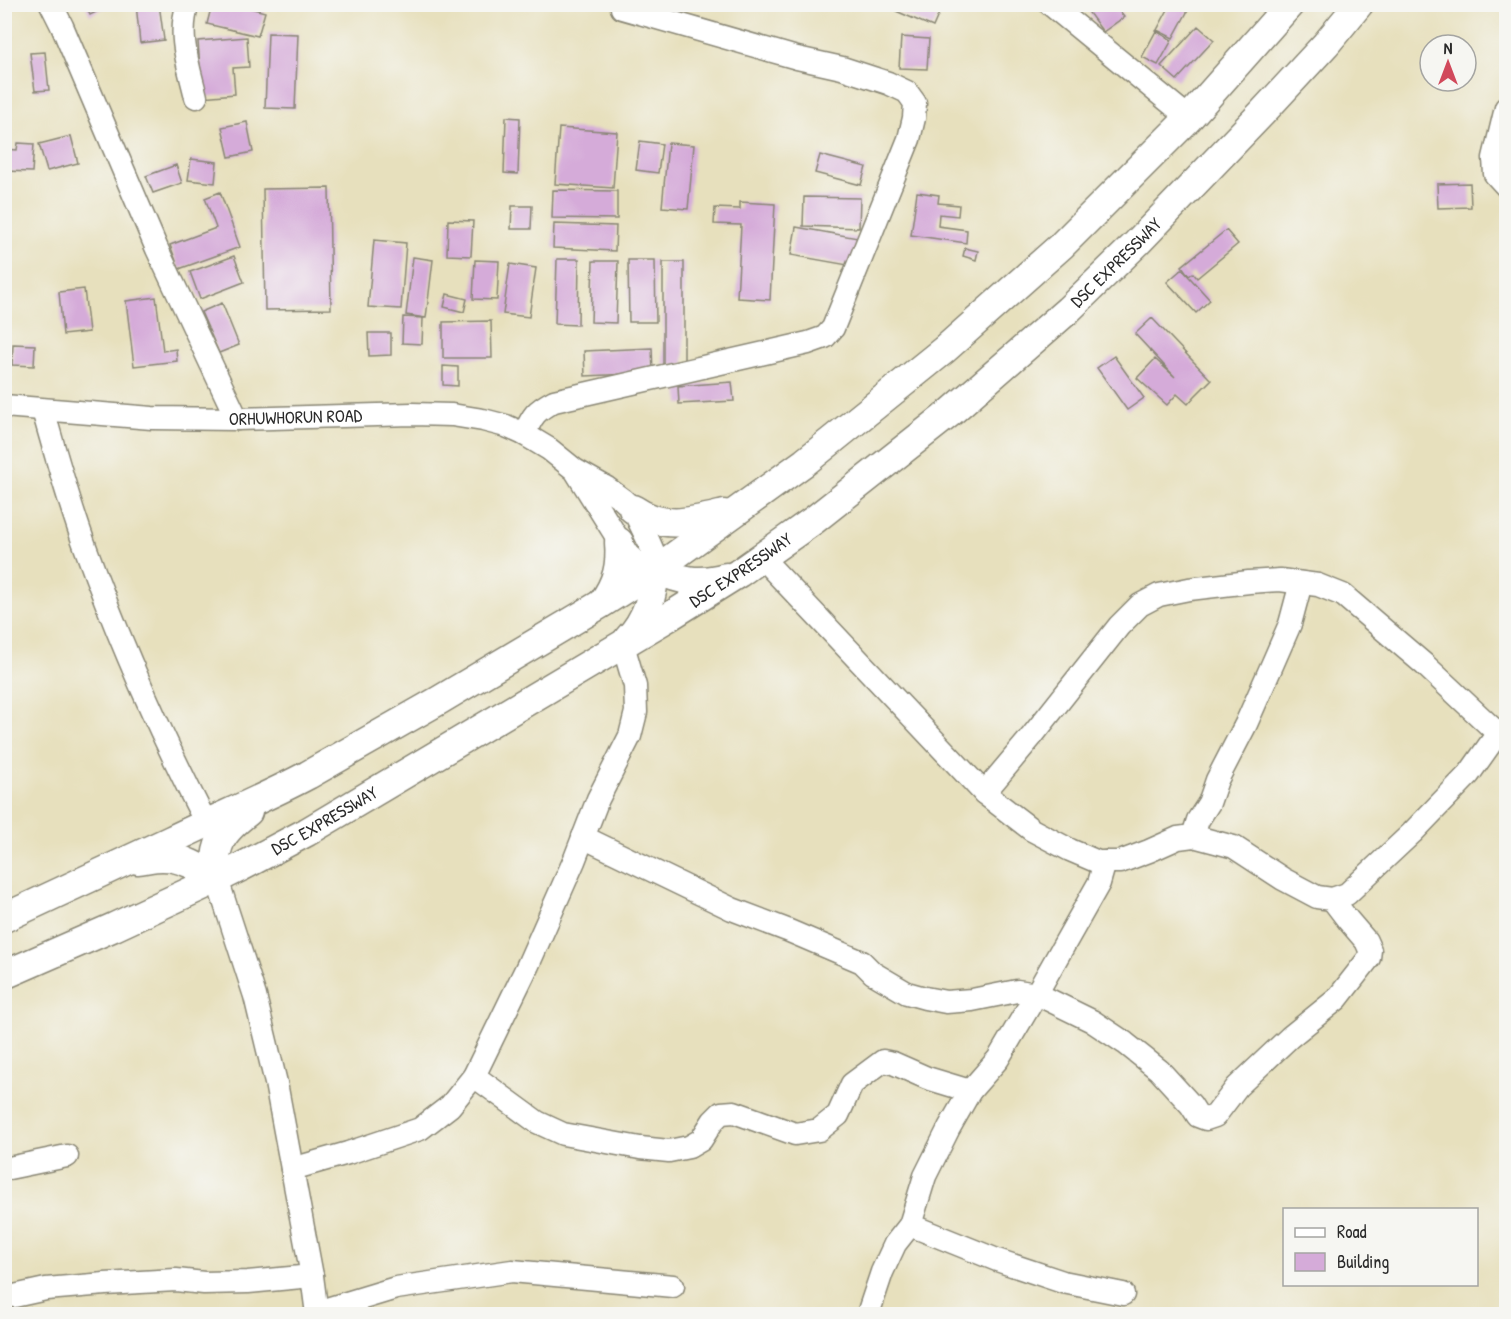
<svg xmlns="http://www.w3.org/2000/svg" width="1511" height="1319" font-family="'Patrick Hand',sans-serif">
	<rect width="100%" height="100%" fill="#f6f6f2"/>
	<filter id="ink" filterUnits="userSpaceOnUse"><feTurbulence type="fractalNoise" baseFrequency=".0167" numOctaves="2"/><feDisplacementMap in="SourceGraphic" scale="12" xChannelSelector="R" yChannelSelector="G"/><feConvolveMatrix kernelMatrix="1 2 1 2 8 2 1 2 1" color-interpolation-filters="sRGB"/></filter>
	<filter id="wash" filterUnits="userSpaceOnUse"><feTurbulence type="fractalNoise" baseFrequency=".008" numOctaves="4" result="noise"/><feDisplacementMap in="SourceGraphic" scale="24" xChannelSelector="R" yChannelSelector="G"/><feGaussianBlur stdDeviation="1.35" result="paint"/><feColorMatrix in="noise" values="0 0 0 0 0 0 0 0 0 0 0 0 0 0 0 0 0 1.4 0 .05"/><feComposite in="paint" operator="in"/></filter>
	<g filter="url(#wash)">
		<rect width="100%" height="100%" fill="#e7e0bd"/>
		<g id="blocks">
			<!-- building -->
			<path fill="#d5abd9" d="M 85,4 L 112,4 L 90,15 Z
				M 136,4 L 159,4 L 164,40 L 140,43 Z
				M 212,4 L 235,4 L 265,12 L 258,36 L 207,24 Z
				M 899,4 L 943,4 L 933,27 L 896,11 Z
				M 1101,4 L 1114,4 L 1124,17 L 1103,32 L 1089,13 Z
				M 1171,4 L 1191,5 L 1173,38 L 1157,30 Z
				M 1198,26 L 1214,40 L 1177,80 L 1161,66 Z
				M 1156,31 L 1172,40 L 1158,65 L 1142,57 Z
				M 268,33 L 298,34 L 295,109 L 265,108 Z
				M 247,37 L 249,67 L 233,68 L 235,94 L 202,97 L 198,41 Z
				M 901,37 L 929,39 L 927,69 L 899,68 Z
				M 45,52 L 49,90 L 35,91 L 30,53 Z
				M 506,117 L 520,118 L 518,174 L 504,173 Z
				M 247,122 L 253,152 L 229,157 L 222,127 Z
				M 559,128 L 617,132 L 613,188 L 555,184 Z
				M 71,136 L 78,163 L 47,171 L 39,144 Z
				M 640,141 L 662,144 L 658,173 L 636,170 Z
				M 18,143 L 34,144 L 32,172 L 5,171 L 5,149 L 17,150 Z
				M 668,143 L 694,145 L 688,209 L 662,207 Z
				M 820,155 L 866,167 L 861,185 L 815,173 Z
				M 191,159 L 217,162 L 215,183 L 188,180 Z
				M 176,165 L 182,183 L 153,193 L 146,176 Z
				M 1470,183 L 1471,207 L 1438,208 L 1437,184 Z
				M 329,188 L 331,309 L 265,310 L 263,189 Z
				M 553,190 L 617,191 L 617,219 L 552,218 Z
				M 220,192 L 240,247 L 179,269 L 170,245 L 216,228 L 205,198 Z
				M 917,192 L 939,195 L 938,203 L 959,205 L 958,216 L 939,214 L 938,226 L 967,230 L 966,243 L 911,235 Z
				M 804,197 L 860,198 L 859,228 L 803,226 Z
				M 740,202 L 775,204 L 770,300 L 737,298 L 741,225 L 714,224 L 715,208 L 740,209 Z
				M 512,206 L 532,206 L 531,229 L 511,229 Z
				M 448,220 L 473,221 L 471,256 L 447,255 Z
				M 554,224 L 616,226 L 615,251 L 553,248 Z
				M 796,227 L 858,238 L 853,266 L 791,255 Z
				M 1226,230 L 1238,244 L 1197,278 L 1193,273 L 1189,276 L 1182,266 Z
				M 374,240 L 406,243 L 401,309 L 368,307 Z
				M 965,248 L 978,251 L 976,260 L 963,256 Z
				M 234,256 L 244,282 L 200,299 L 190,272 Z
				M 413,257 L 433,260 L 426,318 L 406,315 Z
				M 557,259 L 579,259 L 578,325 L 555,324 Z
				M 475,260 L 499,261 L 497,300 L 473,299 Z
				M 628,260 L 655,260 L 656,322 L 629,322 Z
				M 593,261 L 618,261 L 616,323 L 591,322 Z
				M 663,262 L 684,262 L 684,365 L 663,365 Z
				M 510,264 L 536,268 L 529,317 L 503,314 Z
				M 1182,269 L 1210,300 L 1196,313 L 1167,282 Z
				M 84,289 L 89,332 L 63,335 L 59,292 Z
				M 447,294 L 467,299 L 464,312 L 444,307 Z
				M 156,297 L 163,351 L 176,349 L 177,361 L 134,366 L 126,301 Z
				M 222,303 L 239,345 L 219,353 L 201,312 Z
				M 403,317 L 423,318 L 422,344 L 402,343 Z
				M 1152,318 L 1211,380 L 1195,396 L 1188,404 L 1177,394 L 1167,405 L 1137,378 L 1155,359 L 1175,377 L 1135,334 Z
				M 491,321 L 492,358 L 443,358 L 443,322 Z
				M 368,333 L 391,333 L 391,355 L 369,356 Z
				M 13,344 L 35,345 L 34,366 L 12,365 Z
				M 652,348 L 653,373 L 585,376 L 584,351 Z
				M 1114,356 L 1144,398 L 1127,410 L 1097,368 Z
				M 443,366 L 458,367 L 458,386 L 443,385 Z
				M 732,382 L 734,401 L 679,404 L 678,386 Z"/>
		</g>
	</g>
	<g filter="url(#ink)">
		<use href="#blocks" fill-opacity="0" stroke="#898674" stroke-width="1.5"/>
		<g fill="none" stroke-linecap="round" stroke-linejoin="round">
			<defs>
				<g id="minor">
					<path d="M 51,4 L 62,26 L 157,249 L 237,419"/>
					<path d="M 188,4 C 177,35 189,67 196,97"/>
					<path d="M 1050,4 L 1189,118"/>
					<path d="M 1506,108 L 1494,158 L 1495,174 L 1506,186"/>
					<path id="s1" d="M 4,406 L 152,418 L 237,419 L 412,414 L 452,415 L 483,420 L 506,426 L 524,434 L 549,449 L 575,470 L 607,488 L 622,499 L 633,509 L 649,542 L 655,556 L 655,570 L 638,564 L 628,555 L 575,470"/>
					<path d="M 43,410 C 56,456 69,503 86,549 C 120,643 161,735 206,823"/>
					<path d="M 524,434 C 533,415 535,411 554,401 L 808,343 L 825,337 L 833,328 L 909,139 L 914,118 L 915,103 L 907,92 L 888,83 L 842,68 L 797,58 L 622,8"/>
					<path d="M 762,558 L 984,793 L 1032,830 L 1070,850 L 1098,862 L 1120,862 L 1149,851 L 1178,838 L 1193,836 L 1234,847 L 1283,879 L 1317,897 L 1332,899 L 1347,894 L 1412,833 L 1469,774 L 1498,733"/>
					<path d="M 984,793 L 1032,736 L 1119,626 L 1140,605 L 1159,595 L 1189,589 L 1249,582 L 1280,580 L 1318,585 L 1343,595 L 1425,665 L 1506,741"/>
					<path d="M 1193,836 L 1198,820 L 1209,803 L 1217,780 L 1246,724 L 1273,663 L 1290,624 L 1301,583"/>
					<path d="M 583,837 L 732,909 L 787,930 L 862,962 L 873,973 L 907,993 L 925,998 L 946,1002 L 972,1000 L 1017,991 L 1037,994 L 1092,1021 L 1125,1043 L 1159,1070 L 1191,1105 L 1198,1116 L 1206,1119 L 1215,1116 L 1237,1087 L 1290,1037 L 1337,999 L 1369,958 L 1370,950 L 1366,941 L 1348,920 L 1332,899"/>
					<path d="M 217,879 L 255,996 L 276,1083 L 312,1276 L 317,1314"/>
					<path d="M 474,1076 L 537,1122 L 563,1134 L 640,1148 L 669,1151 L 689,1147 L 701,1140 L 713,1121 L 721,1113 L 734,1112 L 795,1134 L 819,1130 L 838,1115 L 852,1084 L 883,1061 L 893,1063 L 927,1078 L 970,1091"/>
					<path d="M 4,1169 L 67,1156"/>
					<path d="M 292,1169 L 348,1153 L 420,1129 L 450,1106 L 474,1076 L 528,965 L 574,861 L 598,799 L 630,736 L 636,712 L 635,686 L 623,645"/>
					<path d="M 910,1225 L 997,1260 L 1063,1282 L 1123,1294"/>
					<path d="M 14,1296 L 46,1289 L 105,1284 L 176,1280 L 204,1283 L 248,1282 L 312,1276"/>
					<path d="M 317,1312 L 396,1288 L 512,1271 L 673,1286"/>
					<path d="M 868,1314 L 882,1272 L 895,1244 L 910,1225 L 925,1176 L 949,1128 L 970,1091 L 998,1059 L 1030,1005 L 1099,883 L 1105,862"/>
				</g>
				<g id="major">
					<path d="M 633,509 C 663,530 691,522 724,514"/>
					<path d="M 603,602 C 617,582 621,566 619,542"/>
					<path d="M 628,639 C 647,619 653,596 655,570 C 681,580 697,585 726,577"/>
					<path d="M 137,860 C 146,859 154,857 162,857 C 183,857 200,868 217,879"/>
					<path d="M 217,879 C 212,845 222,832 248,812"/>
					<path d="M 4,918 C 60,892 115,866 171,840 C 216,818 263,799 308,775 L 438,701 L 601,604 L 655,570 L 805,462 L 944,350 L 1061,246 L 1189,118 L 1290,4"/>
					<path id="s2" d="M 4,975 L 114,927 L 217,879 L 241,867 L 307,832 L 667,618 L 739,573 L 814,520 L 951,412 L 1068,310 L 1137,243 L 1262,113 L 1326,44 L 1359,4"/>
				</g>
			</defs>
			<!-- minor casing -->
			<use href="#minor" stroke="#898674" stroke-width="25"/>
			<!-- major casing -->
			<use href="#major" stroke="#898674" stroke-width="31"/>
			<!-- minor -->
			<use href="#minor" stroke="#fff" stroke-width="22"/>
			<!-- major -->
			<use href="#major" stroke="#fff" stroke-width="28"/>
		</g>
	</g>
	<g text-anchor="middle" stroke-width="4.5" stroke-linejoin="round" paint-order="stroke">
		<!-- street labels -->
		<g font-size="18" fill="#2b2b2b" stroke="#f6f6f2">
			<text dy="6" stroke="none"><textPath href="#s2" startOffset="1328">DSC EXPRESSWAY</textPath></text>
			<text dy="6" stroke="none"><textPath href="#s1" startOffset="292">ORHUWHORUN ROAD</textPath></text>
			<text dy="6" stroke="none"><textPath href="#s2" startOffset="842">DSC EXPRESSWAY</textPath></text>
			<text dy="6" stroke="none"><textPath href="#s2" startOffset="356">DSC EXPRESSWAY</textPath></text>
		</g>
	</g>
	<!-- margin -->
	<rect width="1511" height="1319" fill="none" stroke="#f6f6f2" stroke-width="24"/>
	<!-- legend -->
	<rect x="1283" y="1208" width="195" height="78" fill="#f6f6f2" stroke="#a5a5a2" stroke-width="1.5"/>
	<rect x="1295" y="1228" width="30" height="9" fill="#ffffff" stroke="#a5a5a2" stroke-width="1.5"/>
	<text x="1337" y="1238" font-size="18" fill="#2b2b2b">Road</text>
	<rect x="1295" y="1253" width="30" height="18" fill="#d5abd9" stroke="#a5a5a2" stroke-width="1.5"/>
	<text x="1337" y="1268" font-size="18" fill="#2b2b2b">Building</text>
	<!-- north arrow -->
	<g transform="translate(1448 63)"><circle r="28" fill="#f6f6f2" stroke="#a5a5a2" stroke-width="1.5"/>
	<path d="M0-4.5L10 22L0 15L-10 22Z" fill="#d1495b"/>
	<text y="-9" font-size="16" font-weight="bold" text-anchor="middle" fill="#2b2b2b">N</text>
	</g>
</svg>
